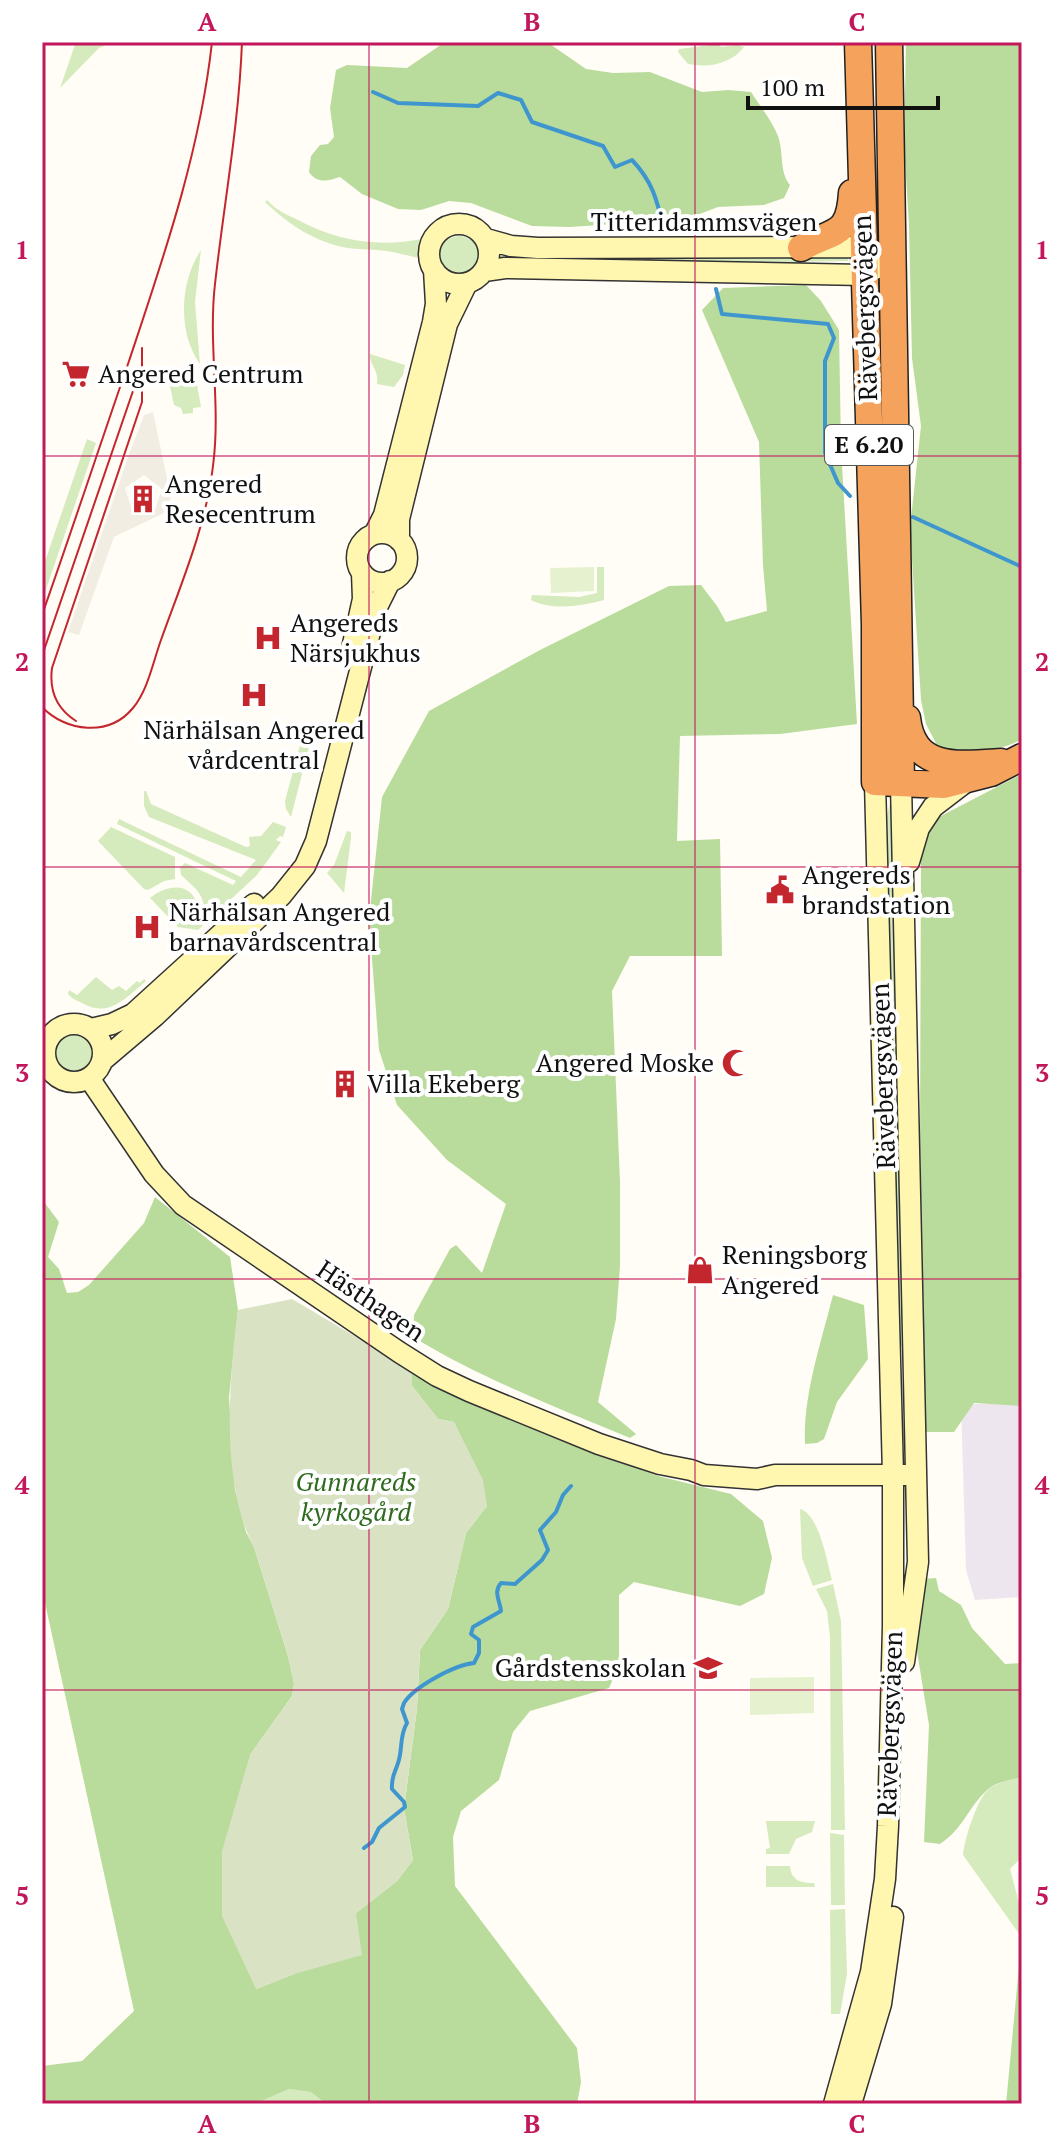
<svg xmlns="http://www.w3.org/2000/svg" width="1064" height="2146" font-family="'PT Serif',serif">
	<rect width="100%" height="100%" fill="#fffdf5"/>
	<!-- industrial -->
	<path fill="#eee6ef" d="M 961,1404 L 1022,1404 L 1022,1597 L 975,1600 L 966,1570 Z"/>
	<!-- green -->
	<path fill="#d5ebbd" d="M 76,42 L 130,42 L 113,42 L 99,48 L 60,88 Z
		M 719,44 L 721,47 L 738,45 L 744,47 C 731,64 709,68 688,64 L 678,52 L 679,49 Z
		M 267,200 C 277,211 286,214 298,220 C 339,242 381,248 427,238 L 425,259 C 412,257 399,253 387,251 C 374,249 361,250 348,248 C 316,243 288,224 265,202 Z
		M440 255a19 19 0 1 1 38 0a19 19 0 1 1-38 0Z
		M 201,250 L 195,302 L 200,364 C 177,332 180,281 201,250 Z
		M 495,250 L 848,255 L 848,261 L 611,265 L 494,264 Z
		M 370,354 L 405,365 L 403,375 L 394,387 L 377,384 C 379,369 369,365 370,354 Z
		M 177,372 L 188,374 L 196,379 L 201,407 L 193,408 L 193,413 L 183,414 L 181,408 L 174,405 L 169,381 Z
		M 87,439 L 96,443 L 42,601 L 42,570 Z
		M 597,567 L 604,567 L 604,600 C 582,606 553,611 531,600 L 532,595 L 579,597 L 597,593 Z
		M 311,739 L 291,817 L 286,809 L 285,801 L 300,745 L 303,740 Z
		M 144,791 L 146,791 L 151,804 L 246,847 L 250,846 L 249,837 L 261,836 L 273,822 L 286,827 L 283,837 L 280,836 L 276,840 L 281,842 L 257,875 L 198,930 L 178,927 L 150,898 C 169,882 197,882 198,913 L 204,912 C 205,893 193,887 181,875 L 180,868 L 185,863 L 233,885 L 236,881 L 117,824 L 119,819 L 241,877 L 256,860 L 149,817 L 144,806 Z
		M 892,802 L 903,1346 L 900,1346 L 898,1345 L 886,820 L 890,803 Z
		M 111,827 L 175,857 L 175,879 L 164,881 L 148,890 L 144,889 L 98,841 Z
		M 347,831 L 351,832 L 351,838 L 344,893 L 327,873 L 334,865 Z
		M 96,977 L 112,990 L 119,986 L 126,991 L 137,981 L 140,983 L 144,979 L 146,981 C 127,997 109,1018 84,1004 C 77,1000 73,1000 68,994 L 69,990 L 77,995 Z
		M55 1054a19 19 0 1 1 38 0a19 19 0 1 1-38 0Z
		M 800,1509 C 819,1514 827,1561 832,1580 L 813,1586 L 802,1558 Z
		M 833,1584 L 841,1621 L 845,1830 L 831,1830 L 830,1637 L 827,1611 L 816,1589 Z
		M 1022,1777 L 1022,1857 L 1010,1869 L 1022,1914 L 1022,1938 L 963,1855 C 964,1840 978,1796 990,1788 C 1000,1782 1011,1779 1022,1777 Z
		M 766,1821 L 815,1821 L 812,1832 L 796,1839 L 789,1854 L 766,1854 L 766,1849 L 770,1848 Z
		M 830,1833 L 844,1835 L 845,1905 L 831,1905 Z
		M 766,1866 L 790,1866 C 791,1881 802,1883 814,1883 L 815,1887 L 766,1887 Z
		M 845,1909 L 847,1974 L 840,2014 L 831,2014 L 830,1910 Z
		M 289,2089 L 311,2092 L 326,2104 L 255,2104 Z"/>
	<!-- forest -->
	<path fill="#b9dc9c" d="M 445,42 L 547,42 L 586,69 L 613,73 L 650,72 L 702,92 L 728,90 L 751,92 C 760,106 772,121 778,136 C 784,153 779,172 790,185 L 784,198 L 764,205 L 718,207 L 697,215 L 661,214 L 647,222 L 569,227 L 532,226 L 471,203 L 449,201 L 421,210 L 398,209 L 362,194 L 340,177 C 328,181 317,184 309,172 L 311,156 L 320,145 L 328,144 L 334,137 L 330,108 L 336,70 L 347,65 L 407,68 Z
		M 906,42 L 1022,42 L 1022,739 C 999,753 967,751 940,751 L 926,724 L 921,700 L 910,528 L 921,426 L 912,358 L 909,225 L 904,144 Z
		M 806,285 L 821,301 L 839,330 L 841,448 L 857,724 L 780,734 L 680,736 L 677,841 L 720,839 L 722,956 L 630,956 L 612,991 L 620,1182 L 620,1266 L 616,1319 L 598,1402 L 636,1434 L 630,1438 C 556,1407 482,1379 413,1337 L 414,1315 L 450,1249 L 456,1245 L 482,1273 L 506,1204 L 447,1160 L 397,1105 L 379,1050 L 369,919 L 382,797 L 429,711 L 540,650 L 669,586 L 701,585 L 717,606 L 726,622 L 767,611 L 763,565 L 759,442 L 702,310 L 723,288 Z
		M 1022,774 L 1022,1406 L 974,1403 L 954,1432 L 924,1432 L 920,1143 L 921,848 L 937,818 Z
		M 155,1197 L 230,1257 L 238,1310 L 229,1397 L 235,1490 L 246,1532 L 254,1547 L 288,1656 L 294,1683 L 292,1696 L 250,1755 L 256,1989 L 294,1974 L 356,1913 L 397,1881 L 413,1860 L 404,1809 L 417,1708 L 420,1650 L 448,1609 L 466,1533 L 487,1506 L 454,1422 L 438,1419 L 412,1386 L 412,1370 L 470,1401 L 658,1476 L 731,1494 L 763,1521 L 772,1558 L 764,1594 L 740,1606 L 634,1582 L 619,1595 L 619,1666 L 609,1688 L 530,1711 L 513,1732 L 499,1780 L 461,1811 L 453,1837 L 455,1886 L 577,2048 L 581,2082 L 577,2104 L 326,2104 L 311,2092 L 289,2089 L 255,2104 L 42,2104 L 42,2066 L 82,2061 L 134,2011 L 42,1589 L 42,1199 L 59,1222 L 48,1257 L 59,1269 L 67,1293 L 78,1292 L 89,1285 L 144,1223 Z
		M 833,1295 L 864,1305 L 868,1359 L 837,1402 L 824,1439 L 817,1443 L 805,1444 C 803,1395 821,1343 833,1295 Z
		M 936,1578 L 939,1591 L 961,1605 L 972,1628 L 1005,1664 L 1022,1663 L 1022,1777 C 1010,1780 995,1782 986,1791 C 968,1808 963,1829 940,1844 L 924,1842 L 929,1725 L 914,1633 L 924,1600 L 922,1579 Z
		M 1022,1934 L 1022,2104 L 1006,2104 L 1008,2083 Z"/>
	<!-- cemetery -->
	<path fill="#d9e3c4" d="M 292,1299 L 412,1370 L 412,1386 L 438,1419 L 454,1422 L 483,1480 L 487,1506 L 466,1533 L 448,1609 L 420,1650 L 417,1708 L 404,1809 L 413,1860 L 397,1881 L 356,1913 L 362,1955 L 294,1974 L 256,1989 L 222,1916 L 222,1851 L 250,1755 L 292,1696 L 294,1683 L 288,1656 L 254,1547 C 220,1483 229,1380 238,1310 Z"/>
	<!-- pitch -->
	<path fill="#e6f2cf" d="M 594,567 L 594,591 L 551,593 L 550,568 Z
		M 814,1677 L 814,1713 L 750,1715 L 750,1678 Z"/>
	<!-- plaza -->
	<path fill="#f1ede2" fill-rule="evenodd" d="M 153,412 L 171,497 L 166,512 L 114,537 L 79,635 L 68,632 L 128,457 L 144,415 ZM 144,475 L 162,489 L 155,510 L 132,510 L 125,488 Z"/>
	<g fill="none" stroke-linecap="round" stroke-linejoin="round">
		<!-- stream -->
		<path stroke="#3f96cf" stroke-width="4" d="M 373,92 L 398,103 L 478,106 L 498,93 L 521,100 L 532,122 L 603,146 L 615,167 L 632,160 C 652,181 657,199 663,227
			M 716,289 L 722,314 L 828,324 L 834,338 L 825,361 L 825,453 L 838,483 L 850,496
			M 913,517 L 1022,567
			M 364,1848 L 372,1842 L 379,1828 L 405,1807 L 404,1802 L 392,1789 C 391,1777 395,1773 398,1763 C 403,1749 399,1736 407,1723 L 402,1709 L 404,1703 C 414,1687 454,1665 474,1663 L 479,1653 L 479,1640 L 471,1634 L 473,1627 L 501,1611 C 500,1601 493,1592 501,1583 L 515,1584 L 542,1560 L 548,1550 L 540,1530 L 556,1512 L 563,1495 L 571,1486"/>
		<defs>
			<path id="secondary" d="M429 254a30 30 0 1 1 60 0a30 30 0 1 1-60 0Z
				M 486,239 L 511,246 L 538,248 L 863,247 L 874,251
				M 484,271 L 505,268 L 864,275 L 893,259
				M 375,533 L 384,515 L 433,322 L 436,304 L 434,270
				M357 558a25 25 0 1 1 50 0a25 25 0 1 1-50 0Z
				M 399,540 L 399,519 L 447,324 L 467,283
				M 353,644 L 363,599 L 362,573
				M 901,783 L 918,1562 L 904,1662
				M 909,862 L 919,828 L 933,807 L 967,781
				M45 1053a29 29 0 1 1 58 0a29 29 0 1 1-58 0Z
				M 91,1029 L 112,1024 L 133,1014 L 254,904
				M 102,1061 L 155,1016 L 281,896 L 305,866 L 316,841 L 376,609 L 390,581
				M 89,1078 L 154,1174 L 183,1205 L 399,1352 L 437,1376 L 469,1391 L 599,1444 L 660,1464 L 691,1470 L 704,1475 L 757,1479 L 775,1475 L 906,1475
				M 834,2104 L 871,1972 L 885,1879 L 888,1826 L 893,1626 L 893,1475 L 875,782
				M 851,2104 L 881,2004 L 893,1917"/>
			<path id="highway" d="M 858,42 L 875,625 L 875,782 L 944,785 L 991,773 L 1022,757
				M 889,42 L 901,783
				M 801,248 C 834,229 849,238 852,193
				M 907,718 C 913,771 958,765 1001,762"/>
		</defs>
		<!-- secondary casing -->
		<use href="#secondary" stroke="#333" stroke-width="23"/>
		<!-- highway casing -->
		<use href="#highway" stroke="#222" stroke-width="29"/>
		<!-- secondary -->
		<use href="#secondary" stroke="#fff6b0" stroke-width="20"/>
		<!-- highway -->
		<use href="#highway" stroke="#f5a25d" stroke-width="26"/>
		<!-- tram -->
		<path stroke="#c4262e" stroke-width="2" d="M 42,615 C 72,530 100,445 129,361 C 164,256 200,152 212,42
			M 42,656 L 133,391
			M 42,707 C 66,732 109,737 133,708 C 148,690 153,662 161,640 C 181,584 206,526 213,466 C 221,406 208,344 215,284 C 224,203 239,123 242,42
			M 76,721 C 57,709 49,691 52,668 L 142,402 L 142,348"/>
	</g>
	<!-- grid -->
	<path fill="none" stroke="#c2185b" stroke-width="2" stroke-opacity="0.55" d="M 369,42 L 369,2104M 695,42 L 695,2104M 42,456 L 1022,456M 42,867 L 1022,867M 42,1279 L 1022,1279M 42,1690 L 1022,1690"/>
	<!-- icons -->
	<defs>
		<symbol id="supermarket-bare" viewBox="-9 -9 18 18"><path d="M-6-5.5h2.5l.6 2H6L4.5 2H-2.5L-4.4-4H-6ZM-1.5 3.2a1.3 1.3 0 1 0 .1 0ZM3 3.2a1.3 1.3 0 1 0 .1 0Z" fill="#c4262e" stroke="#fff" stroke-width="2.5" paint-order="stroke"/></symbol>
		<symbol id="building-bare" viewBox="-9 -9 18 18"><path d="M-4-6H4V6H1V3H-1V6H-4ZM-2.5-4.3h1.7v1.8h-1.7ZM.8-4.3h1.7v1.8H.8ZM-2.5-1h1.7V.8h-1.7ZM.8-1h1.7V.8H.8Z" fill="#c4262e" stroke="#fff" stroke-width="2.5" paint-order="stroke"/></symbol>
		<symbol id="hospital-bare" viewBox="-9 -9 18 18"><path d="M-5-5h3v3.5h4V-5h3V5h-3V1.5h-4V5h-3Z" fill="#c4262e" stroke="#fff" stroke-width="2.5" paint-order="stroke"/></symbol>
		<symbol id="civic-bare" viewBox="-9 -9 18 18"><path d="M-.6-6.5H3V-4.5H.6V-3L4-1V1h2V6H-6V1h2V-1L-.6-3ZM-1.2 2.5V6h2.4V2.5Z" fill="#c4262e" stroke="#fff" stroke-width="2.5" paint-order="stroke"/></symbol>
		<symbol id="mosque-bare" viewBox="-9 -9 18 18"><path d="M3.5-4.9A6 6 0 1 0 3.5 4.9A5 5 0 1 1 3.5-4.9Z" fill="#c4262e" stroke="#fff" stroke-width="2.5" paint-order="stroke"/></symbol>
		<symbol id="shop-bare" viewBox="-9 -9 18 18"><path d="M-5-2.5h2.3a2.7 3.5 0 0 1 5.4 0H5L5.5 6h-11ZM-1.5-2.5h3a1.5 2.3 0 0 0-3 0Z" fill="#c4262e" stroke="#fff" stroke-width="2.5" paint-order="stroke"/></symbol>
		<symbol id="school-bare" viewBox="-9 -9 18 18"><path d="M0-5L7-2L0 1L-7-2ZM-4 1L0 2.5L4 1V4Q0 6-4 4Z" fill="#c4262e" stroke="#fff" stroke-width="2.5" paint-order="stroke"/></symbol>
	</defs>
	<g fill-rule="evenodd">
		<use href="#supermarket-bare" x="56" y="354" width="40" height="40"/>
		<use href="#building-bare" x="123" y="479" width="40" height="40"/>
		<use href="#hospital-bare" x="248" y="618" width="40" height="40"/>
		<use href="#hospital-bare" x="234" y="675" width="40" height="40"/>
		<use href="#civic-bare" x="760" y="870" width="40" height="40"/>
		<use href="#hospital-bare" x="127" y="907" width="40" height="40"/>
		<use href="#mosque-bare" x="716" y="1043" width="40" height="40"/>
		<use href="#building-bare" x="325" y="1064" width="40" height="40"/>
		<use href="#shop-bare" x="680" y="1250" width="40" height="40"/>
		<use href="#school-bare" x="688" y="1648" width="40" height="40"/>
	</g>
	<g text-anchor="middle" stroke-width="8" stroke-linejoin="round" paint-order="stroke">
		<!-- shield labels -->
		<rect fill="#fff" stroke="#585858" stroke-width="2" x="825" y="425" width="88" height="40" rx="6"/>
		<g font-size="24" font-weight="bold" fill="#111">
			<text x="869" y="453">E 6.20</text>
		</g>
		<!-- street labels -->
		<g font-size="26" fill="#111" stroke="#fff">
			<text x="704" y="231">Titteridammsvägen</text>
			<text transform="translate(865 308) rotate(-92)" y="9">Rävebergsvägen</text>
			<text transform="translate(883 1076) rotate(-92)" y="9">Rävebergsvägen</text>
			<text transform="translate(371 1301) rotate(34)" y="9">Hästhagen</text>
			<text transform="translate(890 1724) rotate(-88)" y="9">Rävebergsvägen</text>
		</g>
		<!-- poi labels -->
		<g font-size="26" fill="#111" stroke="#fff" text-anchor="start">
			<text x="98" y="383">Angered Centrum</text>
			<text x="165" y="493">Angered<tspan x="165" dy="30">Resecentrum</tspan></text>
			<text x="290" y="632">Angereds<tspan x="290" dy="30">Närsjukhus</tspan></text>
			<text x="254" y="739" text-anchor="middle">Närhälsan Angered<tspan x="254" dy="30">vårdcentral</tspan></text>
			<text x="802" y="884">Angereds<tspan x="802" dy="30">brandstation</tspan></text>
			<text x="169" y="921">Närhälsan Angered<tspan x="169" dy="30">barnavårdscentral</tspan></text>
			<text x="714" y="1072" text-anchor="end">Angered Moske</text>
			<text x="367" y="1093">Villa Ekeberg</text>
			<text x="722" y="1264">Reningsborg<tspan x="722" dy="30">Angered</tspan></text>
			<text x="686" y="1677" text-anchor="end">Gårdstensskolan</text>
		</g>
		<!-- park labels -->
		<g font-size="26" font-style="italic" fill="#2f6b1f" stroke="#fff">
			<text x="356" y="1491">Gunnareds<tspan x="356" dy="30">kyrkogård</tspan></text>
		</g>
	</g>
	<!-- border -->
	<rect width="1064" height="2146" fill="none" stroke="#ffffff" stroke-width="88"/>
	<!-- scale -->
	<path d="M748 96v12h190v-12" fill="none" stroke="#111111" stroke-width="4"/>
	<text x="760" y="96" font-size="24" fill="#111111" stroke="#ffffff" stroke-width="6" paint-order="stroke">100 m</text>
	<rect x="44" y="44" width="976" height="2058" fill="none" stroke="#c2185b" stroke-width="3"/>
	<g font-size="26" text-anchor="middle" font-weight="bold" fill="#c2185b">
		<text x="207" y="31">A</text>
		<text x="532" y="31">B</text>
		<text x="857" y="31">C</text>
		<text x="22" y="259">1</text>
		<text x="1042" y="259">1</text>
		<text x="22" y="671">2</text>
		<text x="1042" y="671">2</text>
		<text x="22" y="1082">3</text>
		<text x="1042" y="1082">3</text>
		<text x="22" y="1494">4</text>
		<text x="1042" y="1494">4</text>
		<text x="22" y="1905">5</text>
		<text x="1042" y="1905">5</text>
		<text x="207" y="2133">A</text>
		<text x="532" y="2133">B</text>
		<text x="857" y="2133">C</text>
	</g>
</svg>
